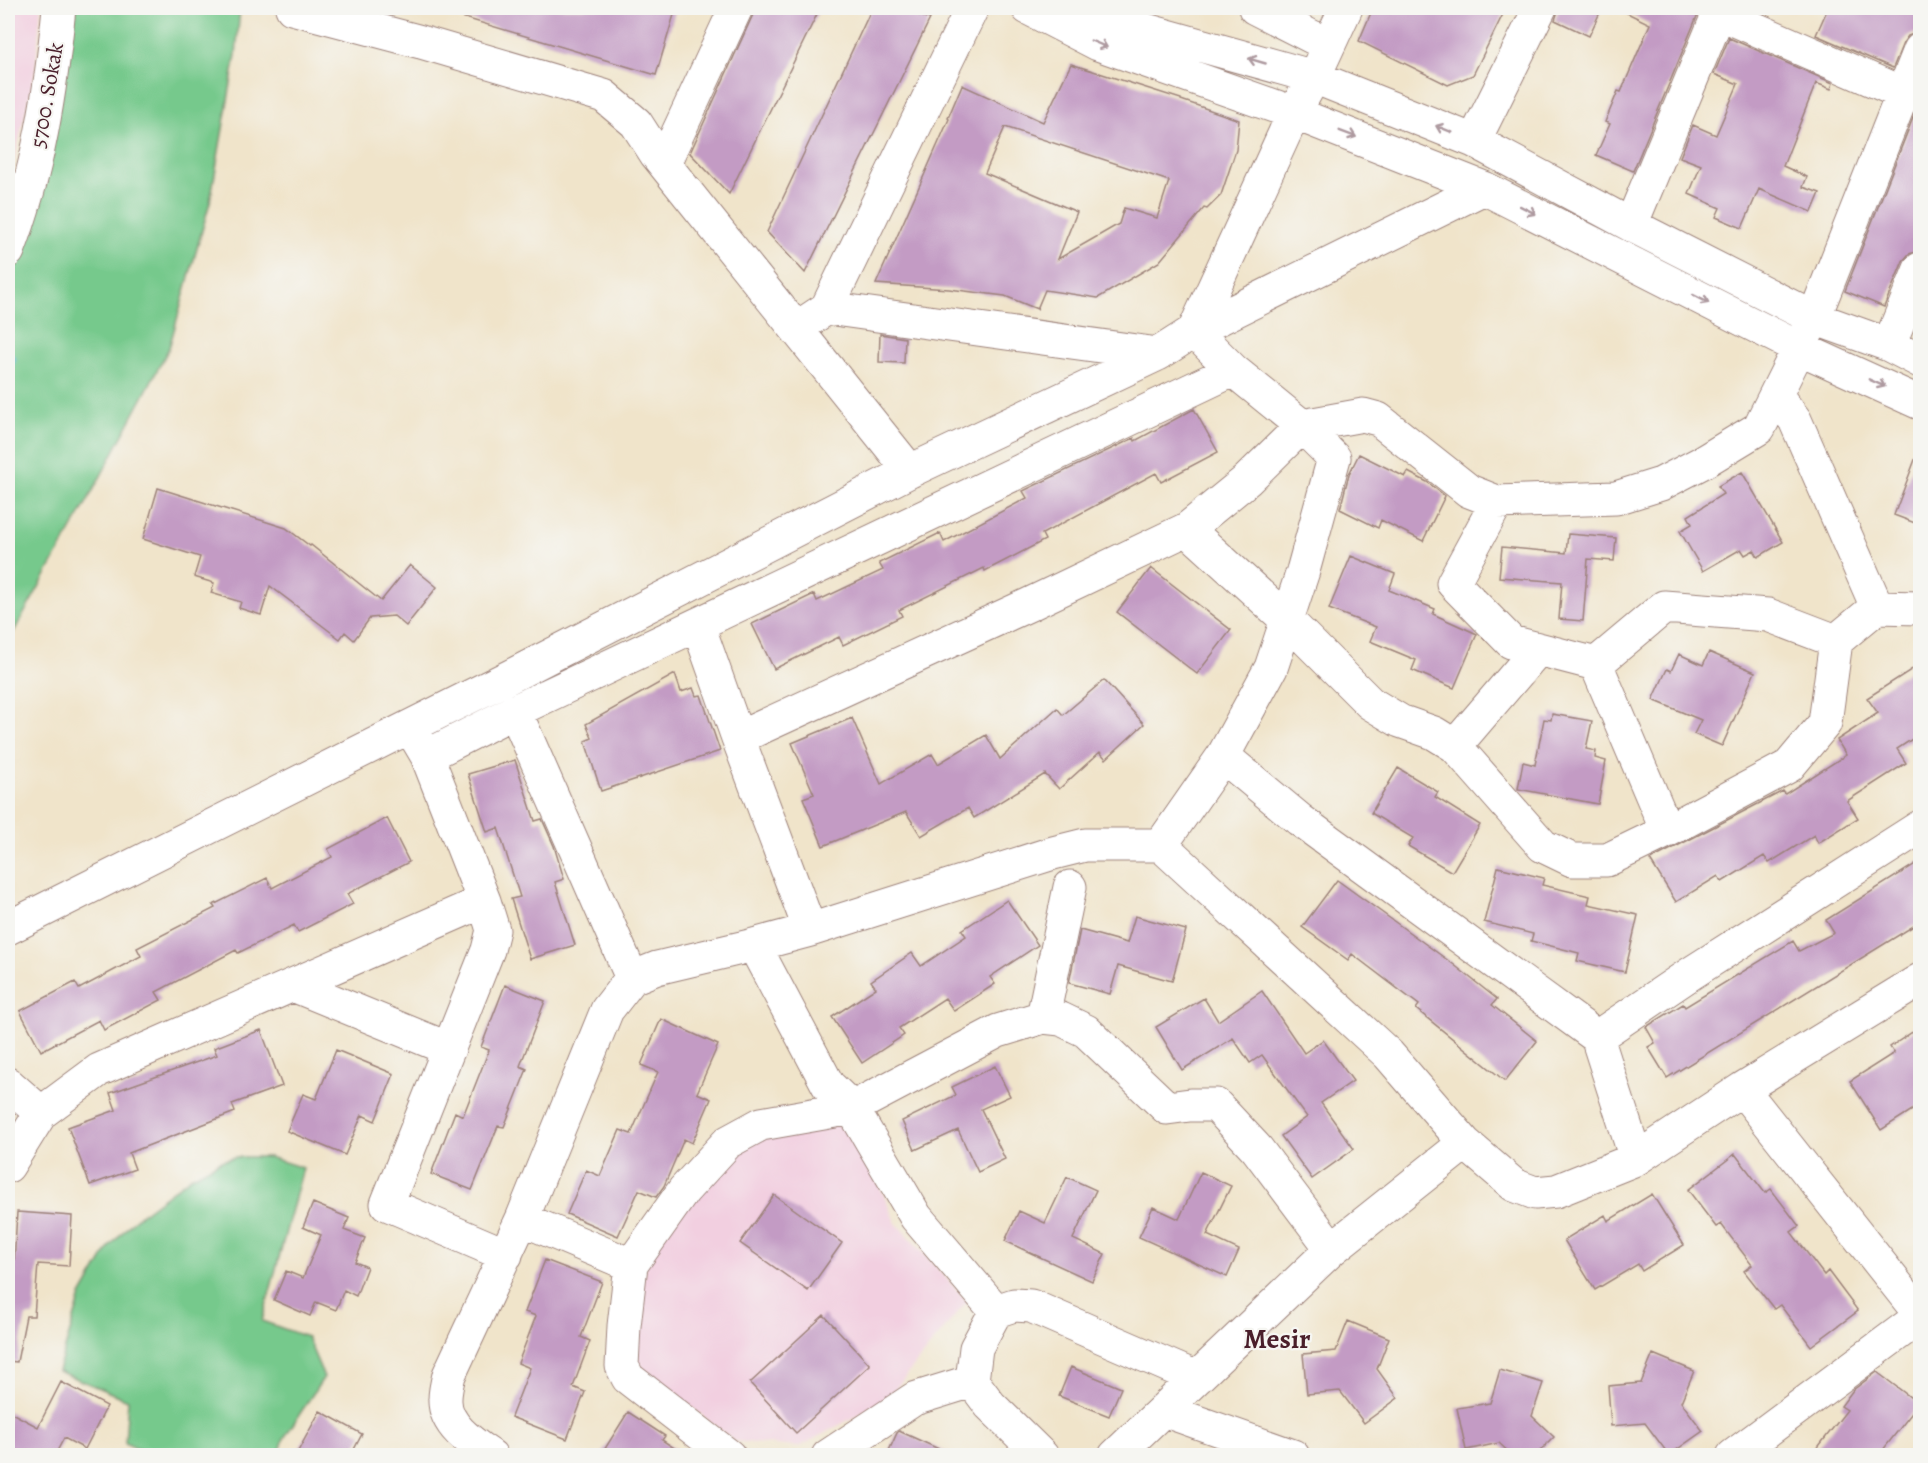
<svg xmlns="http://www.w3.org/2000/svg" width="1928" height="1463" font-family="Alegreya,serif">
	<rect width="100%" height="100%" fill="#f6f6f2"/>
	<filter id="ink" filterUnits="userSpaceOnUse"><feTurbulence type="fractalNoise" baseFrequency=".0167" numOctaves="2"/><feDisplacementMap in="SourceGraphic" scale="12" xChannelSelector="R" yChannelSelector="G"/><feConvolveMatrix kernelMatrix="1 2 1 2 8 2 1 2 1" color-interpolation-filters="sRGB"/></filter>
	<filter id="wash" filterUnits="userSpaceOnUse"><feTurbulence type="fractalNoise" baseFrequency=".008" numOctaves="4" result="noise"/><feDisplacementMap in="SourceGraphic" scale="24" xChannelSelector="R" yChannelSelector="G"/><feGaussianBlur stdDeviation="1.35" result="paint"/><feColorMatrix in="noise" values="0 0 0 0 0 0 0 0 0 0 0 0 0 0 0 0 0 1.4 0 .05"/><feComposite in="paint" operator="in"/></filter>
	<g filter="url(#wash)">
		<rect width="100%" height="100%" fill="#f0e4ca"/>
		<!-- built -->
		<path fill="#f2cfe0" d="M 8,8 L 41,8 L 35,72 L 8,186 Z
			M 851,1117 L 895,1222 L 967,1301 L 887,1399 L 799,1447 L 734,1441 L 629,1357 L 646,1266 L 681,1204 L 761,1132 Z"/>
		<!-- green -->
		<path fill="#76c98c" stroke="#60745c" stroke-width="1.5" d="M 66,8 L 240,8 L 236,55 L 210,202 L 169,348 L 87,502 L 8,642 L 8,269 L 55,134 Z
			M 236,1157 L 269,1157 L 303,1168 L 262,1321 L 307,1337 L 324,1377 L 284,1438 L 279,1455 L 150,1455 L 125,1443 L 128,1400 L 58,1371 L 81,1296 L 110,1246 L 136,1218 L 191,1177 L 221,1161 Z"/>
		<g fill="none" stroke-linecap="round" stroke-linejoin="round">
			<!-- stream -->
			<path stroke="#57b3d5" stroke-width="8" d="M 8,368 L 12,359"/>
		</g>
		<g id="blocks">
			<!-- building -->
			<path fill="#c39bc4" fill-rule="evenodd" d="M 448,8 L 676,8 L 656,75 L 448,13 Z
				M 756,8 L 820,8 L 729,194 L 690,153 Z
				M 872,8 L 897,8 L 930,19 L 805,273 L 767,232 Z
				M 1373,8 L 1506,8 L 1473,75 L 1448,85 L 1359,41 Z
				M 1559,8 L 1602,8 L 1589,36 L 1555,20 Z
				M 1617,8 L 1696,8 L 1700,9 L 1633,171 L 1596,155 L 1610,124 L 1605,122 L 1618,91 L 1621,92 L 1650,24 Z
				M 1828,8 L 1857,8 L 1871,14 L 1874,8 L 1920,8 L 1920,32 L 1908,36 L 1903,43 L 1893,68 L 1816,35 Z
				M 1729,38 L 1833,83 L 1831,89 L 1816,83 L 1783,166 L 1807,177 L 1803,187 L 1820,193 L 1812,212 L 1759,189 L 1742,228 L 1716,217 L 1720,208 L 1689,194 L 1701,165 L 1680,157 L 1693,125 L 1716,135 L 1738,84 L 1714,74 Z
				M 1071,64 L 1181,99 L 1181,100 L 1239,120 L 1236,150 L 1221,195 L 1207,209 L 1204,208 L 1159,262 L 1098,298 L 1045,290 L 1037,309 L 1005,296 L 949,289 L 876,284 L 949,119 L 948,118 L 962,85 L 1043,122 ZM 1005,127 L 1169,181 L 1157,218 L 1124,208 L 1119,224 L 1058,259 L 1077,212 L 985,173 Z
				M 1920,100 L 1920,251 L 1909,254 L 1903,261 L 1884,307 L 1845,291 Z
				M 880,334 L 905,338 L 904,363 L 879,362 Z
				M 1194,409 L 1218,452 L 1161,482 L 1156,473 L 1042,534 L 1045,540 L 985,571 L 984,568 L 899,610 L 902,616 L 843,645 L 839,637 L 774,669 L 752,624 L 814,594 L 817,601 L 883,570 L 879,563 L 940,533 L 944,542 L 1027,498 L 1023,491 L 1134,438 L 1135,441 Z
				M 1919,449 L 1920,450 L 1920,525 L 1894,515 Z
				M 1359,454 L 1405,477 L 1408,472 L 1427,482 L 1445,496 L 1423,541 L 1381,520 L 1378,528 L 1340,509 L 1349,474 Z
				M 1742,472 L 1783,542 L 1758,557 L 1754,550 L 1745,555 L 1741,549 L 1703,571 L 1680,531 L 1692,524 L 1688,516 L 1723,494 L 1718,486 Z
				M 158,488 L 286,528 L 310,546 L 311,545 L 381,601 L 410,565 L 437,587 L 406,626 L 394,616 L 370,618 L 354,640 L 345,632 L 340,639 L 270,586 L 261,615 L 239,608 L 241,602 L 211,593 L 214,583 L 194,577 L 200,557 L 143,539 Z
				M 1568,534 L 1616,538 L 1614,561 L 1588,559 L 1583,621 L 1559,619 L 1562,582 L 1499,577 L 1502,547 L 1566,553 Z
				M 1351,556 L 1395,574 L 1389,590 L 1435,609 L 1433,614 L 1477,634 L 1454,688 L 1412,670 L 1416,660 L 1370,641 L 1376,627 L 1329,609 Z
				M 1151,568 L 1231,630 L 1197,674 L 1117,612 Z
				M 1709,652 L 1755,672 L 1722,746 L 1694,734 L 1701,720 L 1653,700 L 1667,669 L 1671,671 L 1679,654 L 1703,665 Z
				M 1920,664 L 1920,734 L 1897,749 L 1906,763 L 1847,801 L 1858,818 L 1818,843 L 1814,835 L 1769,863 L 1764,856 L 1722,882 L 1718,876 L 1676,902 L 1650,860 L 1783,791 L 1785,794 L 1846,755 L 1837,740 L 1878,713 L 1867,698 Z
				M 675,674 L 681,692 L 693,688 L 696,696 L 701,695 L 720,751 L 601,791 L 585,741 L 592,738 L 586,724 Z
				M 1104,680 L 1144,724 L 1106,759 L 1100,752 L 1059,789 L 1045,774 L 974,818 L 968,808 L 921,836 L 906,812 L 823,846 L 803,798 L 814,794 L 792,743 L 852,718 L 881,784 L 932,754 L 938,764 L 986,735 L 1000,759 L 1057,708 L 1063,715 Z
				M 1552,714 L 1592,721 L 1586,749 L 1596,751 L 1595,758 L 1606,761 L 1598,804 L 1518,789 L 1523,762 L 1535,765 L 1544,719 L 1551,720 Z
				M 515,760 L 535,821 L 542,819 L 554,846 L 564,879 L 555,882 L 575,945 L 530,959 L 511,899 L 520,897 L 498,828 L 487,832 L 468,774 Z
				M 1398,768 L 1438,792 L 1435,797 L 1480,825 L 1452,872 L 1408,846 L 1413,838 L 1371,813 Z
				M 387,818 L 409,862 L 347,894 L 353,904 L 298,932 L 294,925 L 238,953 L 236,950 L 156,992 L 161,1000 L 104,1030 L 99,1020 L 41,1051 L 20,1011 L 75,982 L 79,989 L 141,956 L 137,948 L 215,908 L 213,905 L 267,878 L 272,888 L 332,857 L 328,849 Z
				M 1920,861 L 1920,922 L 1667,1078 L 1648,1047 L 1655,1043 L 1646,1027 L 1683,1004 L 1685,1007 L 1793,941 L 1799,951 L 1834,933 L 1826,920 Z
				M 1498,867 L 1544,878 L 1542,885 L 1590,896 L 1588,904 L 1638,915 L 1625,972 L 1577,961 L 1579,953 L 1531,941 L 1533,934 L 1484,922 Z
				M 1337,880 L 1453,964 L 1497,999 L 1492,1005 L 1537,1041 L 1505,1081 L 1416,1009 L 1419,1005 L 1352,954 L 1348,960 L 1302,927 Z
				M 1007,900 L 1038,945 L 990,977 L 995,984 L 954,1011 L 945,998 L 899,1028 L 904,1035 L 862,1063 L 832,1017 L 876,988 L 871,981 L 912,953 L 921,966 L 966,936 L 962,930 Z
				M 1135,916 L 1186,930 L 1172,981 L 1118,966 L 1110,994 L 1069,983 L 1080,930 L 1127,943 Z
				M 505,985 L 545,1001 L 520,1066 L 527,1069 L 504,1127 L 498,1126 L 472,1190 L 431,1174 L 455,1112 L 463,1116 L 489,1050 L 481,1047 Z
				M 1262,991 L 1304,1053 L 1323,1040 L 1353,1081 L 1321,1103 L 1354,1149 L 1312,1179 L 1281,1136 L 1307,1117 L 1262,1055 L 1250,1063 L 1233,1038 L 1182,1070 L 1156,1027 L 1204,998 L 1218,1021 Z
				M 661,1019 L 718,1045 L 697,1093 L 711,1099 L 692,1143 L 684,1139 L 664,1186 L 656,1197 L 639,1190 L 618,1236 L 567,1214 L 586,1170 L 600,1176 L 620,1130 L 631,1134 L 658,1072 L 641,1065 Z
				M 1920,1027 L 1920,1105 L 1881,1130 L 1850,1081 L 1894,1053 L 1890,1047 Z
				M 261,1030 L 282,1086 L 232,1104 L 235,1112 L 129,1153 L 135,1169 L 90,1185 L 68,1127 L 116,1110 L 110,1093 L 217,1055 L 214,1048 Z
				M 336,1050 L 394,1074 L 375,1121 L 362,1115 L 345,1155 L 287,1131 L 303,1094 L 316,1099 Z
				M 995,1066 L 1010,1096 L 981,1109 L 1005,1159 L 978,1172 L 958,1130 L 915,1150 L 902,1121 L 956,1095 L 952,1087 Z
				M 1735,1154 L 1765,1193 L 1771,1189 L 1799,1226 L 1791,1232 L 1824,1275 L 1828,1271 L 1858,1311 L 1811,1346 L 1780,1305 L 1774,1309 L 1744,1271 L 1752,1265 L 1721,1224 L 1716,1227 L 1688,1190 Z
				M 1201,1172 L 1231,1186 L 1207,1235 L 1239,1250 L 1227,1277 L 1139,1237 L 1153,1207 L 1179,1219 Z
				M 1067,1177 L 1096,1190 L 1073,1239 L 1105,1254 L 1092,1281 L 1005,1241 L 1019,1211 L 1045,1223 Z
				M 1652,1194 L 1684,1245 L 1642,1271 L 1638,1264 L 1595,1290 L 1564,1240 L 1605,1215 L 1608,1221 Z
				M 774,1195 L 842,1243 L 808,1291 L 740,1243 Z
				M 313,1203 L 349,1218 L 344,1230 L 365,1238 L 355,1262 L 367,1267 L 356,1296 L 344,1290 L 336,1310 L 316,1302 L 310,1316 L 274,1300 L 286,1271 L 303,1278 L 321,1235 L 303,1227 Z
				M 17,1212 L 72,1216 L 69,1266 L 38,1264 L 34,1316 L 26,1316 L 17,1362 L 8,1361 L 8,1265 L 14,1265 Z
				M 545,1260 L 602,1282 L 581,1337 L 590,1341 L 573,1387 L 585,1392 L 567,1439 L 511,1417 L 530,1368 L 518,1363 L 536,1316 L 525,1312 Z
				M 824,1315 L 870,1365 L 796,1433 L 750,1383 Z
				M 1348,1321 L 1389,1338 L 1377,1369 L 1398,1398 L 1364,1423 L 1340,1391 L 1307,1394 L 1303,1354 L 1336,1351 Z
				M 1653,1354 L 1694,1371 L 1681,1402 L 1703,1431 L 1669,1455 L 1645,1423 L 1611,1426 L 1608,1386 L 1641,1383 Z
				M 1071,1367 L 1121,1388 L 1109,1416 L 1059,1396 Z
				M 1500,1370 L 1543,1383 L 1532,1416 L 1554,1437 L 1536,1455 L 1512,1455 L 1499,1443 L 1466,1450 L 1457,1408 L 1490,1403 Z
				M 1877,1372 L 1919,1404 L 1879,1455 L 1812,1455 L 1847,1410 L 1841,1406 L 1853,1390 Z
				M 61,1382 L 107,1406 L 85,1449 L 64,1438 L 55,1455 L 8,1455 L 8,1411 L 38,1427 Z
				M 320,1411 L 362,1434 L 351,1455 L 296,1455 Z
				M 628,1412 L 665,1436 L 662,1440 L 685,1455 L 601,1455 Z
				M 899,1431 L 952,1455 L 887,1455 L 897,1433 Z"/>
		</g>
	</g>
	<g filter="url(#ink)">
		<use href="#blocks" fill-opacity="0" stroke="#9d827a" stroke-width="1.5"/>
		<g fill="none" stroke-linecap="round" stroke-linejoin="round">
			<defs>
				<path id="minor" d="M 292,8 L 421,42 L 604,96 L 636,123 L 656,154 L 910,471
					M 1028,8 L 1098,44 L 1294,113 L 1484,188 L 1799,348 L 1920,403
					M 1067,8 L 1314,77 L 1474,141 L 1631,225 L 1814,318 L 1889,345 L 1920,361
					M 1255,8 L 1328,45
					M 1719,13 L 1902,93
					M 1474,141 L 1540,8
					M 664,163 L 736,8
					M 1631,225 L 1721,8
					M 8,251 C 38,174 51,89 59,8
					M 827,308 L 1158,354
					M 797,328 L 827,308 L 972,8
					M 1889,345 L 1920,269
					M 1776,395 L 1795,420 L 1877,607 L 1920,608
					M 1497,502 L 1453,583 L 1511,642 L 1596,664 L 1664,607 L 1768,615 L 1836,641
					M 1187,529 L 1287,620 L 1370,703 L 1400,721 L 1434,733 L 1455,746 L 1543,846 L 1572,860 L 1607,860 L 1667,831 L 1789,766 L 1825,723 L 1836,641 L 1877,607
					M 698,625 L 738,738 L 810,930
					M 1596,664 L 1667,831
					M 515,711 L 632,978
					M 738,738 L 1028,605 L 1187,529 L 1247,480 L 1302,426 L 1363,415 L 1378,419 L 1469,491 L 1497,502 L 1616,498 L 1661,484 L 1703,462 L 1759,428 L 1814,318 L 1920,50
					M 417,739 L 427,756 L 484,901 L 493,930 L 488,950 L 387,1204 L 506,1255
					M 1455,746 L 1538,649
					M 427,756 L 515,711 L 1233,370
					M 1223,756 L 1300,820 L 1597,1037 L 1636,1159
					M 1161,845 L 1223,756 L 1271,668 L 1303,571 L 1334,458 L 1302,426 L 1233,370 L 1194,331 L 1294,113 L 1314,77 L 1346,8
					M 8,928 L 511,676 L 910,471 L 1158,354 L 1194,331 L 1484,188
					M 754,945 L 828,1085 L 852,1108 L 916,1217 L 996,1311
					M 293,985 L 449,1049
					M 1043,1017 L 1061,1019 L 1086,1031 L 1167,1108 L 1190,1105 L 1216,1105 L 1257,1149 L 1332,1249
					M 1597,1037 L 1690,974 L 1920,827
					M 8,1084 L 41,1113
					M 1742,1089 L 1920,1314
					M 8,1166 L 41,1113 L 99,1070 L 484,901
					M 522,1219 L 631,1265
					M 972,1381 L 990,1405 L 1042,1456
					M 1163,1410 L 1293,1456
					M 491,1456 C 472,1443 444,1425 445,1399 C 445,1391 447,1383 449,1375 L 522,1219 L 607,1010 L 632,978 L 657,968 L 754,945 L 810,930 L 1053,853 L 1085,845 L 1161,845 L 1388,1054 L 1465,1143 L 1514,1185 L 1535,1193 L 1556,1191 L 1636,1159 L 1742,1089 L 1920,980
					M 729,1456 L 628,1378 L 622,1366 L 624,1326 L 631,1265 L 684,1190 L 728,1142 L 761,1124 L 852,1108 L 998,1031 L 1043,1017 L 1070,887
					M 828,1456 L 914,1399 L 972,1381 L 976,1348 L 996,1311 L 1014,1305 L 1031,1306 L 1197,1378
					M 1115,1456 L 1332,1249 L 1465,1143
					M 1733,1456 L 1920,1317"/>
			</defs>
			<!-- minor casing -->
			<use href="#minor" stroke="#9d827a" stroke-width="35"/>
			<!-- minor -->
			<use href="#minor" stroke="#fff" stroke-width="33"/>
		</g>
		<!-- one-way arrows -->
		<defs><path id="oneway-shaft" d="M-6 0H5M1.5-3L5.5 0L1.5 3" fill="none" stroke-width="1.6" stroke-linecap="round" stroke-linejoin="round" transform="scale(1.5)"/></defs>
		<g stroke="#ae9aa0">
			<use href="#oneway-shaft" transform="translate(1099 44) rotate(23)"/>
			<use href="#oneway-shaft" transform="translate(1257 61) rotate(-164)"/>
			<use href="#oneway-shaft" transform="translate(1444 129) rotate(-158)"/>
			<use href="#oneway-shaft" transform="translate(1348 134) rotate(21)"/>
			<use href="#oneway-shaft" transform="translate(1528 210) rotate(27)"/>
			<use href="#oneway-shaft" transform="translate(1701 299) rotate(27)"/>
			<use href="#oneway-shaft" transform="translate(1877 383) rotate(24)"/>
		</g>
	</g>
	<g text-anchor="middle" stroke-width="4.5" stroke-linejoin="round" paint-order="stroke">
		<!-- street labels -->
		<g font-size="22" fill="#4a1f2b" stroke="#f6f6f2">
			<text transform="translate(46 95) rotate(-80)" y="8">5700. Sokak</text>
		</g>
		<!-- district labels -->
		<g font-size="28" font-weight="bold" fill="#4a1f2b" stroke="#f6f6f2">
			<text x="1277" y="1348">Mesir</text>
		</g>
	</g>
	<!-- margin -->
	<rect width="1928" height="1463" fill="none" stroke="#f6f6f2" stroke-width="30"/>
</svg>
